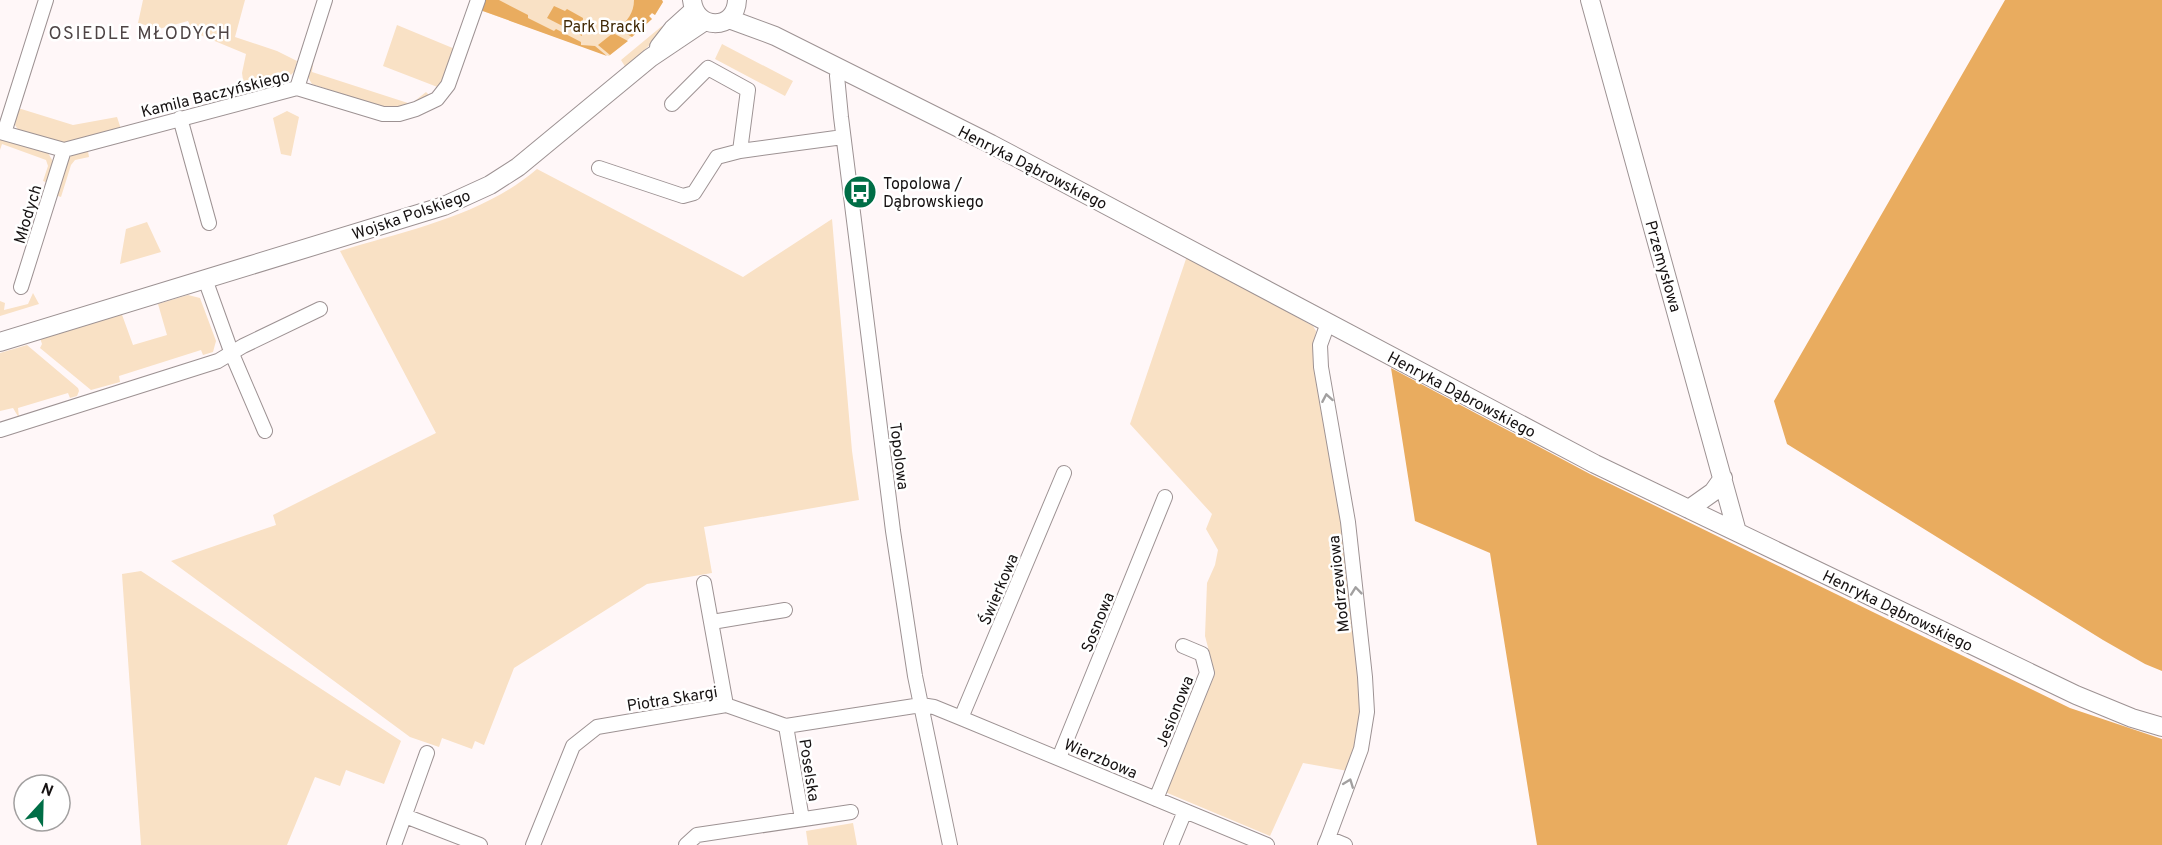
<svg xmlns="http://www.w3.org/2000/svg" width="2162" height="845" font-family="Overpass,sans-serif">
	<rect width="100%" height="100%" fill="#fff7f8"/>
	<!-- green -->
	<path fill="#f9e1c5" d="M 143,0 L 245,0 L 235,37 L 277,51 L 297,61 L 294,72 L 281,84 L 278,84 L 275,78 L 263,82 L 265,88 L 245,94 L 242,73 L 246,54 L 193,32 L 188,21 L 159,29 L 138,23 Z
		M 484,0 L 662,0 L 663,2 L 655,15 L 652,13 L 649,16 L 652,19 L 609,56 L 480,10 Z
		M 397,25 L 455,49 L 440,88 L 383,66 Z
		M 662,26 L 665,30 L 626,68 L 621,60 Z
		M 722,44 L 793,81 L 785,96 L 715,59 Z
		M 308,62 L 313,64 L 312,72 L 411,104 L 426,92 L 430,96 L 412,106 L 388,109 L 312,84 C 307,77 306,70 308,62 Z
		M 18,108 L 73,125 L 117,117 L 121,129 L 66,143 L 19,131 L 15,125 Z
		M 287,111 L 299,117 L 291,156 L 281,154 L 273,118 Z
		M 0,137 L 48,153 L 54,163 L 48,183 L 43,181 L 48,166 L 46,160 L 2,144 L 0,150 Z
		M 88,151 L 89,157 L 75,160 L 71,165 L 61,197 L 55,195 L 68,159 L 72,155 Z
		M 537,169 L 743,277 L 832,219 L 852,451 L 859,500 L 704,527 L 712,573 L 647,584 L 514,668 L 484,745 L 475,741 L 472,749 L 442,738 L 439,747 L 410,737 L 171,561 L 276,525 L 273,515 L 436,433 L 340,251 C 407,230 482,216 537,169 Z
		M 147,222 L 161,252 L 120,264 L 126,229 Z
		M 1187,256 L 1313,326 L 1316,331 L 1314,347 L 1345,527 L 1361,706 L 1354,758 L 1348,771 L 1303,763 L 1270,836 L 1165,792 L 1215,674 L 1205,636 L 1207,583 L 1215,565 L 1218,550 L 1206,529 L 1212,514 L 1130,424 Z
		M 33,293 L 39,304 L 0,316 L 0,301 L 5,303 L 4,310 L 28,304 Z
		M 188,295 L 200,298 L 216,341 L 213,352 L 203,355 L 201,350 L 119,376 L 120,382 L 91,390 L 40,348 L 42,344 L 40,338 L 121,312 L 133,345 L 167,335 L 158,304 Z
		M 27,345 L 78,388 L 79,391 L 77,396 L 70,398 L 68,393 L 18,408 L 19,418 L 13,408 L 0,411 L 0,353 Z
		M 141,571 L 401,741 L 384,784 L 346,770 L 340,786 L 315,777 L 287,845 L 141,845 L 122,574 Z
		M 853,823 L 857,845 L 808,845 L 806,831 Z"/>
	<!-- forest -->
	<path fill="#e9ac5f" d="M 484,0 L 499,0 L 528,15 L 528,18 L 554,31 L 556,29 L 581,42 L 581,45 L 595,46 L 607,56 L 480,10 Z
		M 634,0 L 662,0 L 663,2 L 655,15 L 652,13 L 649,16 L 652,19 L 632,37 L 618,29 C 627,21 634,13 634,0 Z
		M 2005,0 L 2162,0 L 2162,671 L 2145,664 L 2103,640 L 1787,444 L 1774,401 Z
		M 554,6 L 565,11 L 567,9 L 583,18 L 582,36 L 547,18 Z
		M 613,33 L 628,41 L 610,55 L 598,45 Z
		M 1391,368 L 1590,474 L 2070,708 L 2162,739 L 2162,845 L 1537,845 L 1490,553 L 1415,521 Z"/>
	<g fill="none" stroke-linecap="round" stroke-linejoin="round">
		<defs>
			<path id="minor" d="M 839,68 L 837,76 L 841,117 L 893,531 L 915,676 L 950,845
				M 297,88 L 325,0
				M 672,104 L 708,68 L 748,90 L 740,151
				M 180,118 L 209,223
				M 0,132 L 64,150 L 297,88 L 383,114 L 399,114 L 416,109 L 437,99 L 448,85 L 478,0
				M 4,133 L 46,0
				M 599,168 L 683,196 L 694,193 L 717,157 L 740,151 L 843,137
				M 205,279 L 232,354 L 265,431
				M 21,287 L 64,150
				M 1328,323 L 1320,345 L 1321,367 L 1348,522 L 1365,677 L 1367,712 L 1361,749 L 1328,838
				M 0,430 L 218,361 L 243,346 L 320,309
				M 704,583 L 726,705
				M 712,622 L 785,610
				M 961,718 L 1064,473
				M 786,726 L 802,819
				M 1059,758 L 1165,497
				M 1156,799 L 1207,673 L 1202,654 L 1183,646
				M 405,816 L 480,845
				M 394,845 L 427,753
				M 533,845 L 573,746 L 597,727 L 726,705 L 786,726 L 921,705 L 934,707 L 961,718 L 1267,845
				M 686,845 L 697,835 L 851,812
				M 1171,845 L 1185,811
				M 1325,845 L 1328,838 L 1345,845"/>
			<path id="tertiary" d="M 692,0 C 695,31 736,31 737,0
				M 1590,0 L 1737,532
				M 729,19 L 775,36 L 991,144 L 1595,464 L 2076,695 L 2132,718 L 2162,727
				M 659,47 L 673,29 L 694,10
				M 0,342 L 444,206 L 490,185 L 518,167 L 650,58 L 705,21
				M 1689,509 L 1713,492 L 1723,478"/>
		</defs>
		<!-- minor casing -->
		<use href="#minor" stroke="#9d9293" stroke-width="16"/>
		<!-- tertiary casing -->
		<use href="#tertiary" stroke="#9d9293" stroke-width="20"/>
		<!-- minor -->
		<use href="#minor" stroke="#fff" stroke-width="14"/>
		<!-- tertiary -->
		<use href="#tertiary" stroke="#fff" stroke-width="18"/>
	</g>
	<!-- one-way arrows -->
	<defs><path id="oneway-chevron" d="M-2-3.5L2.5 0L-2 3.5" fill="none" stroke-width="1.6" stroke-linecap="round" stroke-linejoin="round" transform="scale(1.5)"/></defs>
	<g stroke="#a2a0a0">
		<use href="#oneway-chevron" transform="translate(1327 398) rotate(-100)"/>
		<use href="#oneway-chevron" transform="translate(1356 591) rotate(-96)"/>
		<use href="#oneway-chevron" transform="translate(1349 783) rotate(-69)"/>
	</g>
	<!-- icons -->
	<defs>
		<symbol id="bus-disc" viewBox="-11 -11 22 22"><circle r="9.5" fill="#006e46" stroke="#fff"/><path d="M-5-6H5V4H4V6H2V4H-2V6H-4V4H-5ZM-3.5-4V0h7V-4ZM-3.5 1.2v1.5H-2V1.2ZM2 1.2v1.5H3.5V1.2Z" fill="#fff"/></symbol>
	</defs>
	<g fill-rule="evenodd">
		<use href="#bus-disc" x="841" y="173" width="38" height="38"/>
	</g>
	<g text-anchor="middle" stroke-width="5" stroke-linejoin="round" paint-order="stroke">
		<!-- park labels -->
		<g font-size="16" fill="#422a07" stroke="#fff">
			<text x="604" y="32">Park Bracki</text>
		</g>
		<!-- street labels -->
		<g font-size="16" fill="#161212" stroke="#fff">
			<text transform="translate(215 93) rotate(-14)" y="6">Kamila Baczyńskiego</text>
			<text transform="translate(1033 167) rotate(27)" y="6">Henryka Dąbrowskiego</text>
			<text transform="translate(27 214) rotate(-73)" y="6">Młodych</text>
			<text transform="translate(411 214) rotate(-19)" y="6">Wojska Polskiego</text>
			<text transform="translate(1664 266) rotate(74)" y="6">Przemysłowa</text>
			<text transform="translate(1462 394) rotate(28)" y="6">Henryka Dąbrowskiego</text>
			<text transform="translate(900 456) rotate(83)" y="6">Topolowa</text>
			<text transform="translate(1338 584) rotate(-96)" y="6">Modrzewiowa</text>
			<text transform="translate(998 589) rotate(-67)" y="6">Świerkowa</text>
			<text transform="translate(1898 610) rotate(26)" y="6">Henryka Dąbrowskiego</text>
			<text transform="translate(1097 622) rotate(-68)" y="6">Sosnowa</text>
			<text transform="translate(672 698) rotate(-9)" y="6">Piotra Skargi</text>
			<text transform="translate(1174 711) rotate(-68)" y="6">Jesionowa</text>
			<text transform="translate(1101 758) rotate(23)" y="6">Wierzbowa</text>
			<text transform="translate(810 770) rotate(81)" y="6">Poselska</text>
		</g>
		<!-- poi labels -->
		<g font-size="16" fill="#161212" stroke="#fff" text-anchor="start">
			<text x="883" y="189">Topolowa /<tspan x="883" dy="18">Dąbrowskiego</tspan></text>
		</g>
		<!-- neighbourhood labels -->
		<g font-size="18" letter-spacing="1.5" fill="#4e4445" stroke="#fff">
			<text x="140" y="39">OSIEDLE MŁODYCH</text>
		</g>
	</g>
	<!-- north arrow -->
	<g transform="translate(42 803) rotate(22)"><circle r="28" fill="#ffffff" stroke="#a2a0a0" stroke-width="1.5"/>
	<path d="M0-4.5L10 22L0 15L-10 22Z" fill="#006e46"/>
	<text y="-9" font-size="16" font-weight="bold" text-anchor="middle" fill="#161212">N</text>
	</g>
</svg>
